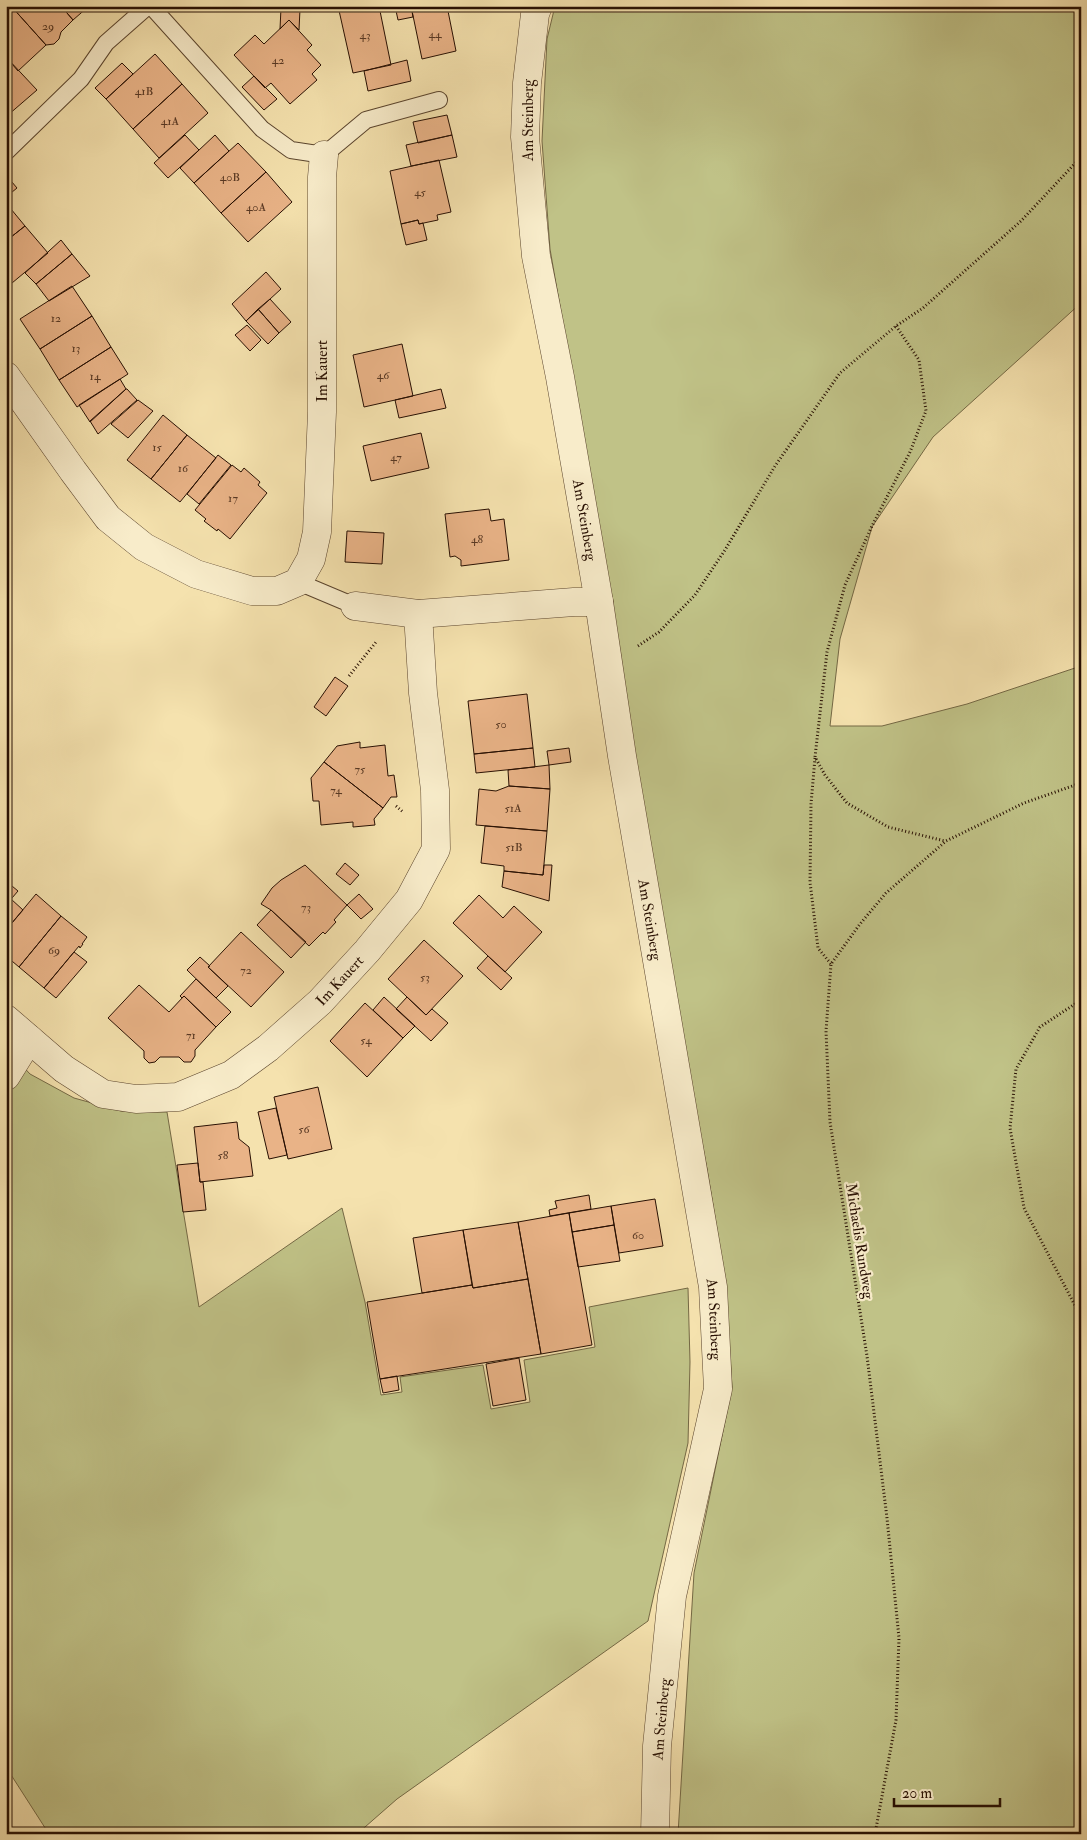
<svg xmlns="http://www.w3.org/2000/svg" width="1087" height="1840" font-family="'IM FELL Double Pica',serif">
	<rect width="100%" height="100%" fill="#f5e2ae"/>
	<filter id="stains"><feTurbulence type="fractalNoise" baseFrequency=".004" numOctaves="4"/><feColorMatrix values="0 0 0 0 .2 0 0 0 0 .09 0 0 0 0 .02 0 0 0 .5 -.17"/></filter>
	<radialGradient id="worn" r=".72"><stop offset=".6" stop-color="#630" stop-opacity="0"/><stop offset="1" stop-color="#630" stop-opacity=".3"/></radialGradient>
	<!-- green -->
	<path fill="#c0c287" stroke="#746844" d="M 555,6 L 1081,6 L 1081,303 L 933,437 L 872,527 L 840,639 L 830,726 L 882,726 L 967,704 L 1081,666 L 1081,1834 L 678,1834 L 694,1573 L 732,1387 L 725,1279 L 707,1169 L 645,849 L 621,657 L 550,249 L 542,141 L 547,39 Z
		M 17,1060 L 30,1074 L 74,1098 L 121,1111 L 167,1112 L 199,1307 L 342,1208 L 365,1302 L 381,1395 L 402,1392 L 400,1377 L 483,1365 L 491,1409 L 530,1402 L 524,1360 L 595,1347 L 589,1307 L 688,1288 L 690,1362 L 688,1443 L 648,1621 L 397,1799 L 357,1834 L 49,1834 L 6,1767 L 6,1076 Z"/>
	<!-- building -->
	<path fill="#e9b387" stroke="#270f02" d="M 6,6 L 11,6 L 46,45 L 18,71 L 6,57 Z
		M 11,6 L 61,6 L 73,20 L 61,32 L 59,39 L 54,44 L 46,45 Z
		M 61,6 L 89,6 L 73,20 Z
		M 338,6 L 379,6 L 391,65 L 353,73 Z
		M 395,6 L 411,6 L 413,17 L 398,20 Z
		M 411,6 L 447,6 L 456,51 L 422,59 Z
		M 281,8 L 300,9 L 299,30 L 289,20 L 280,29 Z
		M 289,20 L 312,45 L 307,50 L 321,65 L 312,74 L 317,80 L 290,104 L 271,83 L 265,88 L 234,55 L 255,35 L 264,44 Z
		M 155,54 L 182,84 L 133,129 L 106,99 Z
		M 6,57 L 37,90 L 8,115 L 6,113 Z
		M 407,60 L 411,81 L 368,91 L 364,71 Z
		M 122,63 L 133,74 L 106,99 L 95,88 Z
		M 254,76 L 277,99 L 264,110 L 242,87 Z
		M 182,84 L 208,113 L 159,158 L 133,129 Z
		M 447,115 L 452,135 L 418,143 L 413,122 Z
		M 185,135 L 199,150 L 168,178 L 154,163 Z
		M 215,135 L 229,151 L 194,183 L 180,168 Z
		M 452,135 L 457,157 L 411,166 L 406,145 Z
		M 238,143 L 266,172 L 221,213 L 194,183 Z
		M 439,160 L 451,212 L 437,215 L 438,220 L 419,224 L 418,220 L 401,224 L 390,171 Z
		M 266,172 L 292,202 L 248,242 L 221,213 Z
		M 6,175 L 17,188 L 6,197 Z
		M 6,203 L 25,226 L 6,241 Z
		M 418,220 L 419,224 L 423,223 L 427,240 L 406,245 L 401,224 Z
		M 25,226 L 48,253 L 6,288 L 6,241 Z
		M 61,240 L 72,254 L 36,284 L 25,273 Z
		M 72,254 L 90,276 L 49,301 L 36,284 Z
		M 266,272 L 281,289 L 246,321 L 232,304 Z
		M 72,286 L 92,316 L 40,349 L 20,319 Z
		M 270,299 L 291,322 L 279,333 L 258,309 Z
		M 258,309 L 279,333 L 268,344 L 246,321 Z
		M 92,316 L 111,347 L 59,380 L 40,349 Z
		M 247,325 L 261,340 L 250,351 L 235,335 Z
		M 402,344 L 413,396 L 364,407 L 353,355 Z
		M 111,347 L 128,374 L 77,407 L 59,380 Z
		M 120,379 L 126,389 L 90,422 L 79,405 Z
		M 126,389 L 127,389 L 137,400 L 98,434 L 90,421 Z
		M 441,389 L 446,408 L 399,418 L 395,400 Z
		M 138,400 L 153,411 L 128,438 L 111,424 Z
		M 163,415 L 187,435 L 151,479 L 127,460 Z
		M 421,433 L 429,468 L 371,481 L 363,446 Z
		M 187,435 L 216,458 L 180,502 L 151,479 Z
		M 218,455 L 231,465 L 199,504 L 187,494 Z
		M 232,465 L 241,472 L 244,468 L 260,482 L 258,485 L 267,493 L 230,539 L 218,529 L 217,531 L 204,521 L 206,519 L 195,510 Z
		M 489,509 L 491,521 L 504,519 L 509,560 L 461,566 L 461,560 L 455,556 L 450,557 L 445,514 Z
		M 347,531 L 384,533 L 382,564 L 345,562 Z
		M 335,677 L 348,686 L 326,716 L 314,707 Z
		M 527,694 L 533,748 L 474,754 L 468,701 Z
		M 360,742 L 360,748 L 385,745 L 388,776 L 394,775 L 397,797 L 391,797 L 383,808 L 324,762 L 337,746 Z
		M 533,748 L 535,767 L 476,773 L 474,754 Z
		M 569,748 L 571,762 L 549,765 L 547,751 Z
		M 324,762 L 383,808 L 374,819 L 375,825 L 353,827 L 353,822 L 321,825 L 319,801 L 313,801 L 311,778 Z
		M 549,765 L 550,789 L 509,786 L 508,770 Z
		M 509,786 L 550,789 L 547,831 L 476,825 L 479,789 L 496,791 Z
		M 485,826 L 547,831 L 543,875 L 504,871 L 504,866 L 481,863 Z
		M 345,863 L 359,875 L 350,885 L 336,874 Z
		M 305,865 L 347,905 L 334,920 L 336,922 L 325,934 L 323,932 L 309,946 L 271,910 L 261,904 L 272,888 L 281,880 Z
		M 544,865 L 552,865 L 549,901 L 502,887 L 504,871 L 543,875 Z
		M 6,869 L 12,874 L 6,881 Z
		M 6,881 L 18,891 L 6,905 Z
		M 36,894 L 61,916 L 19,967 L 6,956 L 6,930 Z
		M 359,894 L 373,909 L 361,919 L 347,905 Z
		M 479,895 L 503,918 L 514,906 L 542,932 L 505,972 L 453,923 Z
		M 11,899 L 23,910 L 6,930 L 6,905 Z
		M 271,910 L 306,942 L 291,958 L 257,925 Z
		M 61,916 L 87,937 L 82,944 L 83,944 L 80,948 L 79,946 L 44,988 L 19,967 Z
		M 241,932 L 284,972 L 251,1007 L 208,967 Z
		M 424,940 L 463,976 L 426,1015 L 388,979 Z
		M 74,952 L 87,962 L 56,998 L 44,988 Z
		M 488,956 L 512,978 L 501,990 L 477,968 Z
		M 200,957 L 210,966 L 208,967 L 228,986 L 216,998 L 187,970 Z
		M 196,979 L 231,1012 L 216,1027 L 184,996 L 182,998 L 180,996 Z
		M 139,985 L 169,1012 L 184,996 L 216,1027 L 195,1050 L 195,1056 L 191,1062 L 184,1062 L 179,1057 L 160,1057 L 155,1062 L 149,1063 L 144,1058 L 144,1051 L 108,1018 Z
		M 384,997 L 415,1026 L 403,1038 L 373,1010 Z
		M 407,997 L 426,1015 L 432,1009 L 448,1023 L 431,1041 L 396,1009 Z
		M 365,1003 L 403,1038 L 367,1077 L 330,1041 Z
		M 318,1087 L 332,1149 L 288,1159 L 274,1097 Z
		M 276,1108 L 287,1155 L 269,1159 L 258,1112 Z
		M 237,1122 L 239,1139 L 249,1147 L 253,1176 L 200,1182 L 194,1127 Z
		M 198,1163 L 200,1182 L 203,1182 L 206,1210 L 183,1212 L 177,1165 Z
		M 589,1195 L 591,1209 L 550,1216 L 549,1210 L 557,1208 L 555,1201 Z
		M 655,1199 L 663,1246 L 619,1253 L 611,1206 Z
		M 611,1206 L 614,1225 L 572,1232 L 569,1213 Z
		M 569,1213 L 592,1345 L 541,1354 L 518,1222 Z
		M 518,1222 L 528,1279 L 473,1288 L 463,1230 Z
		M 614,1225 L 620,1261 L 578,1267 L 572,1232 Z
		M 463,1230 L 472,1285 L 422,1293 L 413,1238 Z
		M 528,1279 L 541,1354 L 380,1379 L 367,1302 L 472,1285 L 473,1288 Z
		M 519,1358 L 526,1400 L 493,1406 L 486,1364 Z
		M 397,1376 L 399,1390 L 383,1393 L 380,1379 Z"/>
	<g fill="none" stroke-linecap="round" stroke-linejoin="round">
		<defs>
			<path id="lane" d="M 151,6 L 262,129 L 291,150 L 324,155 L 366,120 L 439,100
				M 6,152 L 81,79 L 106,43 L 148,6
				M 298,582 L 355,606"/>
			<g id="street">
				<path id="s1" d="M 538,6 L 535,14 L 527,83 L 525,137 L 536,256 L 560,377 L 599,602 L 622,756 L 713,1287 L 718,1389 L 672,1596 L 657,1746 L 655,1834"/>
				<path d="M 6,376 L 73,471 L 108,518 L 144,547 L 196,574 L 252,591 L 277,591 L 298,582 L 311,559 L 317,532 L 322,412 L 322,177 L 324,155"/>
				<path d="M 355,606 L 418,614 L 574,602 L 599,602"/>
				<path id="s2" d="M 6,1019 L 64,1069 L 103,1094 L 136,1099 L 178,1097 L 231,1075 L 268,1048 L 320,1002 L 367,951 L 409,900 L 436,849 L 435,790 L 423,693 L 418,614"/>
				<path d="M 6,1076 L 29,1039"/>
			</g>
		</defs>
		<!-- lane casing -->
		<use href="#lane" stroke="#5a442d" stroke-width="18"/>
		<!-- street casing -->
		<use href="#street" stroke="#5a442d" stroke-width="29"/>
		<!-- path -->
		<path stroke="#270f02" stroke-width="3" stroke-dasharray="1 2.5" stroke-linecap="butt" d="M 896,326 L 919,360 L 926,411 L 910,452 L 872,526 L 845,585 L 827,652 L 815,757 L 825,775 L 847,803 L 888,827 L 945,841
			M 638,646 L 659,632 L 695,595 L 725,550 L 775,466 L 840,373 L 896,326 L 923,308 L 1021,221 L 1081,157
			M 349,676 L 376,642
			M 815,758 L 811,804 L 810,882 L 818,948 L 831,964
			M 396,806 L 403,812
			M 1081,1000 L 1040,1027 L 1016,1069 L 1010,1128 L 1024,1208 L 1081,1317
			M 875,1834 L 896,1720 L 899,1638 L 887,1518 L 867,1356 L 830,1122 L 826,1031 L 831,964 L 860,924 L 886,893 L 946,841 L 1024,803 L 1081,783"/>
		<!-- lane -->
		<use href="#lane" stroke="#f8ecca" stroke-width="16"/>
		<!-- street -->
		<use href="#street" stroke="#f8ecca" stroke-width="28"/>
	</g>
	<g text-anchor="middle" stroke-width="4.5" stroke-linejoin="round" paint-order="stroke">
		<!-- number labels -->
		<g font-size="12" fill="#583823">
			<text x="48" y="30">29</text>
			<text x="435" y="38">44</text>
			<text x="365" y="39">43</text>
			<text x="278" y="64">42</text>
			<text x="144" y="95">41B</text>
			<text x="170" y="125">41A</text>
			<text x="230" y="181">40B</text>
			<text x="420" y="196">45</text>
			<text x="256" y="211">40A</text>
			<text x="56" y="322">12</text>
			<text x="76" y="352">13</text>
			<text x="383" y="379">46</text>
			<text x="95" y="380">14</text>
			<text x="157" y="451">15</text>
			<text x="396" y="461">47</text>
			<text x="183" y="472">16</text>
			<text x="233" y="502">17</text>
			<text x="477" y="543">48</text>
			<text x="501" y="728">50</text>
			<text x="360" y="773">75</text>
			<text x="336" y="794">74</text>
			<text x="513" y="812">51A</text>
			<text x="514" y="851">51B</text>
			<text x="306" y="911">73</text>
			<text x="54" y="954">69</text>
			<text x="246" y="974">72</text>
			<text x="425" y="981">53</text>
			<text x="191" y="1039">71</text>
			<text x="366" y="1044">54</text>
			<text x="304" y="1133">56</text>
			<text x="223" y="1159">58</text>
			<text x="638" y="1239">60</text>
		</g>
		<!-- street labels -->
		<g font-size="15" fill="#270f02" stroke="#f8ecca">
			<text transform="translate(528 120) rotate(-90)" y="5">Am Steinberg</text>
			<text transform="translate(322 371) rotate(-90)" y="5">Im Kauert</text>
			<text dy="5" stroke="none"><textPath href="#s1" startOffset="520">Am Steinberg</textPath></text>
			<text dy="5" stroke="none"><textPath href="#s1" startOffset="925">Am Steinberg</textPath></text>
			<text dy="5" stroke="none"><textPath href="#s2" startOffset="400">Im Kauert</textPath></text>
			<text transform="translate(860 1241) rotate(81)" y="5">Michaelis Rundweg</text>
			<text dy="5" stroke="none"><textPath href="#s1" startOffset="1330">Am Steinberg</textPath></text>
			<text transform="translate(661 1719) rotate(-85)" y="5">Am Steinberg</text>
		</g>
	</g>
	<!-- margin -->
	<rect width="1087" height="1840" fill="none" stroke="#f5e2ae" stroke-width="25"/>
	<rect x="8" y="8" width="1072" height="1825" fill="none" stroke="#270f02" stroke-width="2.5"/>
	<rect x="12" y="12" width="1062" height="1815" fill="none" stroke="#270f02"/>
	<!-- scale -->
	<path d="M894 1798v8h106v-8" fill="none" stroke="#270f02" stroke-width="2.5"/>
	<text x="902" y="1798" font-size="15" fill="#270f02" stroke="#f8ecca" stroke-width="4" paint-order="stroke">20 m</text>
	<rect width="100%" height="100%" filter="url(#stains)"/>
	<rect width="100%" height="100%" fill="url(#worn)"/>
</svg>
